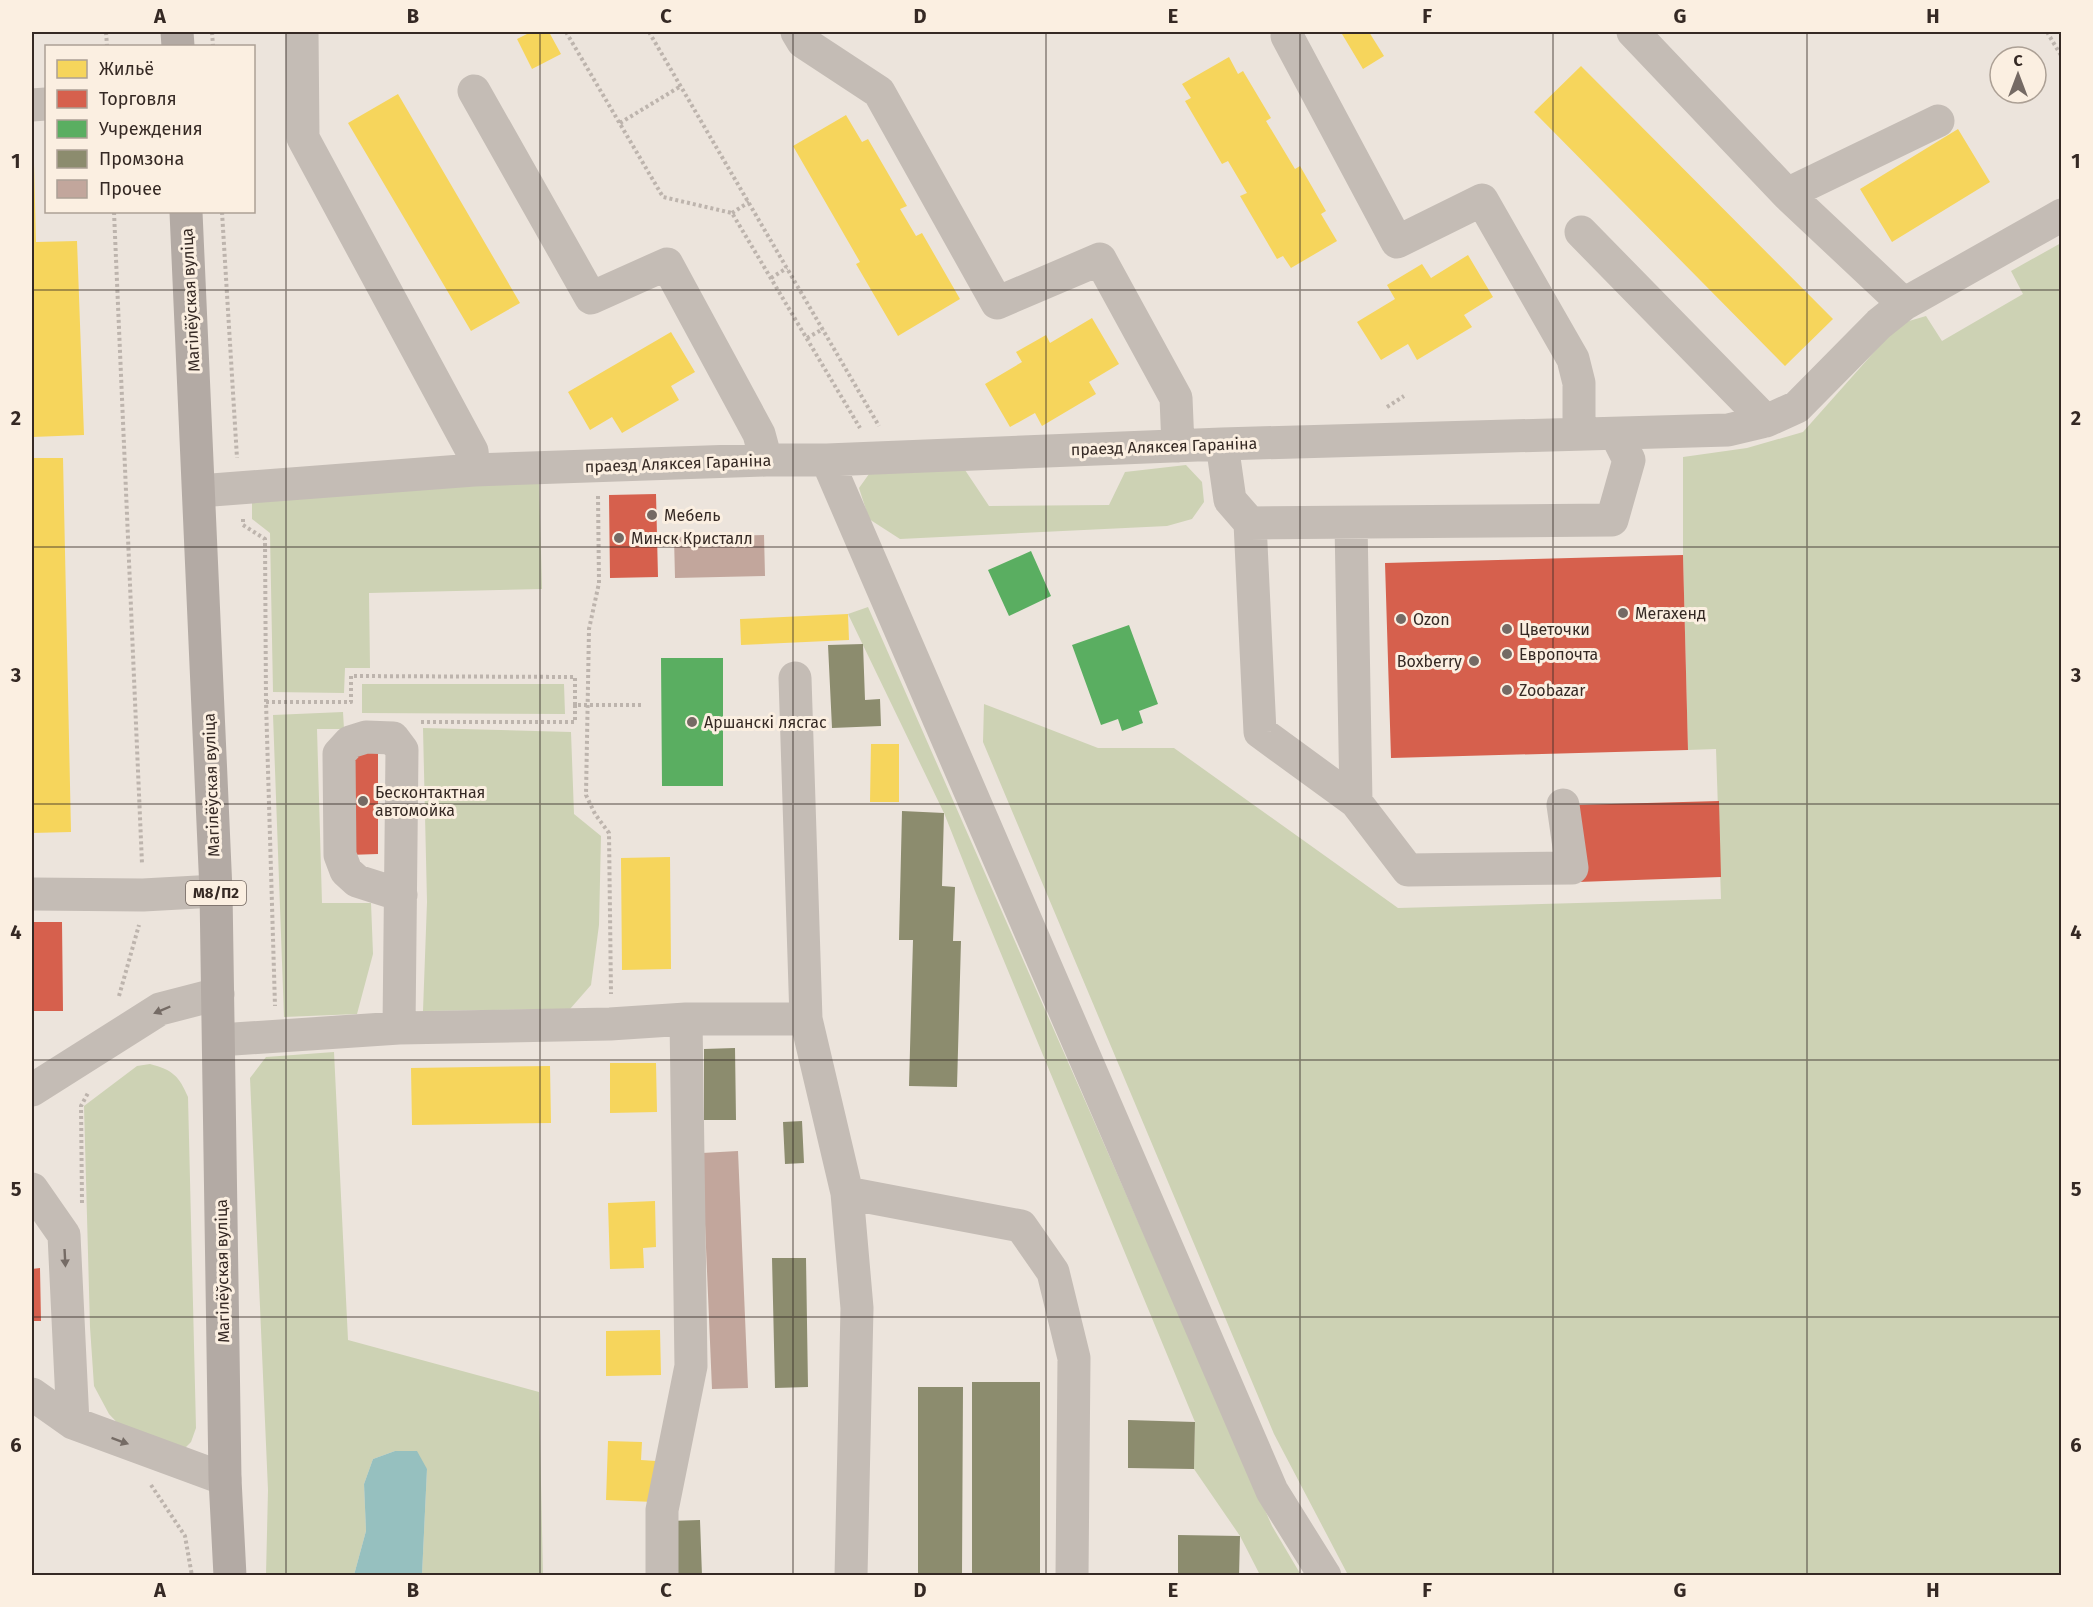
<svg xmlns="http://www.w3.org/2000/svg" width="2093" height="1607" font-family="'Fira Sans',sans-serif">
	<rect width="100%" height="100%" fill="#ece4dc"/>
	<!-- green -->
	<path fill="#cdd2b4" d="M 2061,243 L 2061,1575 L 1348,1575 L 1274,1434 L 983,742 L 984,704 L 1098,748 L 1174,748 L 1398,908 L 1721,899 L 1716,749 L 1688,750 L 1683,555 L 1683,457 L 1747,448 L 1803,432 L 1899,324 L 1926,316 L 1942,341 L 2023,294 L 2011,271 Z
		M 1186,465 L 1202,482 L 1204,502 L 1192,519 L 1167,526 L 900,539 L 869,519 L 859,488 L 869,474 L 965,470 L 989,506 L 1109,505 L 1125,472 Z
		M 539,481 L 542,589 L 369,593 L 370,668 L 345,668 L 344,693 L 273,692 L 270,533 L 252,519 L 252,502 Z
		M 868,607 L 1272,1526 L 1301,1575 L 1260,1575 L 1240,1536 L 1194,1469 L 1195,1422 L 975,891 L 944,813 L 848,614 Z
		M 362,684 L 564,684 L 565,714 L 362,713 Z
		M 343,712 L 344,729 L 317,729 L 322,903 L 371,903 L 373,954 L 357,1014 L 284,1017 L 273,715 Z
		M 423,728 L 571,732 L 574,814 L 601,836 L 599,925 L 591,985 L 570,1009 L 423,1011 L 427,902 Z
		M 334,1052 L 348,1340 L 539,1392 L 543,1575 L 422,1575 L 427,1469 L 395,1451 L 373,1459 L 364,1484 L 366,1531 L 354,1575 L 266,1575 L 268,1490 L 250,1078 L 266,1057 Z
		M 150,1064 C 173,1070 179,1076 188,1097 L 196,1428 L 191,1442 L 181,1452 L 126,1432 L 109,1414 L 94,1386 L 90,1327 L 84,1106 L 137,1066 Z"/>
	<!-- water -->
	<path fill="#96c0bf" d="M 395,1451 L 417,1451 L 427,1469 L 422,1575 L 354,1575 L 366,1531 L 364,1484 L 373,1459 Z"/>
	<!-- homes -->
	<path fill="#f6d55c" d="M 531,32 L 549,32 L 561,54 L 532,69 L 517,39 Z
		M 1346,32 L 1369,32 L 1384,56 L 1363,69 L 1342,34 Z
		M 1229,57 L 1238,74 L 1243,71 L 1271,118 L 1266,121 L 1295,169 L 1300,166 L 1326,211 L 1321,214 L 1337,241 L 1291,268 L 1283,256 L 1277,259 L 1240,196 L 1247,193 L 1228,161 L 1222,164 L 1185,101 L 1191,98 L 1182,84 Z
		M 1581,66 L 1833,319 L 1785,366 L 1534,112 Z
		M 398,94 L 520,303 L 471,331 L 348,123 Z
		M 846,115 L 862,142 L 868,139 L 907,206 L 900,209 L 916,236 L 922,233 L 960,299 L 898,336 L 856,264 L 860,262 L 793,146 Z
		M 1958,129 L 1990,182 L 1892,242 L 1860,189 Z
		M 32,163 L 34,163 L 36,242 L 77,241 L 84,435 L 32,437 Z
		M 1468,255 L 1493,297 L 1464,315 L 1472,327 L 1417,360 L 1408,344 L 1381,360 L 1357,322 L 1395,299 L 1387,285 L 1422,264 L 1431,278 Z
		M 1092,318 L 1119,364 L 1089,382 L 1096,394 L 1042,426 L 1035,413 L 1010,427 L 985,384 L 1022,362 L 1016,352 L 1046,335 L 1050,343 Z
		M 671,332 L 695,372 L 671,386 L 679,400 L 622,433 L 612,417 L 590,430 L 568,392 Z
		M 32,458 L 63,458 L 71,832 L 32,833 Z
		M 848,614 L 849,640 L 741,645 L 740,619 Z
		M 871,744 L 899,744 L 899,802 L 870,802 Z
		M 670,857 L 671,969 L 622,970 L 621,858 Z
		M 610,1063 L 656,1063 L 657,1112 L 610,1113 Z
		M 550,1066 L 551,1123 L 412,1125 L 411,1068 Z
		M 655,1201 L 656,1247 L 643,1248 L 644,1268 L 610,1269 L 608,1203 Z
		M 660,1330 L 661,1375 L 606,1376 L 606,1331 Z
		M 608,1441 L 642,1442 L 641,1460 L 656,1461 L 654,1502 L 606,1500 Z"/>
	<!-- shops -->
	<path fill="#d6604d" d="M 656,494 L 658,577 L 610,578 L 609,495 Z
		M 1683,555 L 1688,750 L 1391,758 L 1385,563 Z
		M 348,748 L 378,748 L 378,854 L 348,855 Z
		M 1719,801 L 1721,877 L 1578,882 L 1575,805 Z
		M 32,922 L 62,922 L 63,1011 L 32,1011 Z
		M 40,1268 L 41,1321 L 32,1321 L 32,1269 Z"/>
	<!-- public -->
	<path fill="#5aae61" d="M 1031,551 L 1051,596 L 1009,616 L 988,570 Z
		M 1129,625 L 1158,704 L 1139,711 L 1143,723 L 1122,731 L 1118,719 L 1101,725 L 1072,645 Z
		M 661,658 L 723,658 L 723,786 L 662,786 Z"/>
	<!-- industry -->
	<path fill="#8c8c6e" d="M 863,644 L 865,700 L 880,699 L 881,726 L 832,728 L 828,645 Z
		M 902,811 L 944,813 L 942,886 L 955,887 L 953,941 L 961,941 L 957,1087 L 909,1086 L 913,940 L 899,940 Z
		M 735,1048 L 736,1120 L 704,1120 L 704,1049 Z
		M 802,1121 L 804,1163 L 785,1164 L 783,1122 Z
		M 772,1258 L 806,1258 L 808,1387 L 775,1388 Z
		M 972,1382 L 1040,1382 L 1040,1576 L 972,1576 Z
		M 918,1387 L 963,1387 L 962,1576 L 918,1576 Z
		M 1128,1420 L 1195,1422 L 1194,1469 L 1128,1468 Z
		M 700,1520 L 702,1576 L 670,1576 L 669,1521 Z
		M 1178,1535 L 1240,1536 L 1239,1576 L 1178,1576 Z"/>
	<!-- building -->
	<path fill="#c2a69c" d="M 764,535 L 765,576 L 675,578 L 674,537 Z
		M 738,1151 L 748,1388 L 712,1389 L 702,1153 Z"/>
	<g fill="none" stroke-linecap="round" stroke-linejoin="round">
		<!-- path -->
		<path stroke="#bdb4ad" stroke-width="4" stroke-dasharray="3 3" stroke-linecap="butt" d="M 106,32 L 107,46
			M 212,32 L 213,46
			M 566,32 L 663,197 L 732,213 L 860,428
			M 649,32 L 879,426
			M 2047,32 L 2062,57
			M 620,123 L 681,86
			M 114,212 L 142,864
			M 222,212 L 237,458
			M 732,213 L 749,202
			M 771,278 L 787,268
			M 807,338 L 823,329
			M 1387,407 L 1404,396
			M 598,496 L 599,583 L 589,629 L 586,795 L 595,814 L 609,833 L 611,994
			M 243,519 L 243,525 L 265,539 L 266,702 L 275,1006
			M 266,702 L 351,702 L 351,676 L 575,677 L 575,705 L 641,705
			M 421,722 L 575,722 L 575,705
			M 119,996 L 139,925
			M 82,1203 L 81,1106 L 88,1093
			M 151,1485 L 185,1536 L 192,1576"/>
		<!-- minor -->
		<path stroke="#c4bcb5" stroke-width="33" d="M 302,32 L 303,138 L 472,451 L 474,470
			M 797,32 L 803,42 L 879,92 L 997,303 L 1100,259 L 1176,398 L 1178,446
			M 1633,32 L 1787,194 L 1904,304
			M 1287,36 L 1397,242 L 1482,200 L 1573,359 L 1579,383 L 1579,434
			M 474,91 L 591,298 L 667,264 L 759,434 L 766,460
			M 32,105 L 46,104
			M 1787,194 L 1938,121
			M 1581,232 L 1766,421
			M 1222,444 L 1230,500 L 1250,523 L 1260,732 L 1356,802 L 1408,870 L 1572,868 L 1563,805
			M 827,460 L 1272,1491 L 1325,1576
			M 199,491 L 474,470 L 766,460 L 827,460 L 1222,444 L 1728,430 L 1766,421 L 1797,407 L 1879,324 L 1904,304 L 2062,215
			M 1250,523 L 1612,520 L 1629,460 L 1616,434
			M 1351,523 L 1356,802
			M 795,678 L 806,1019
			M 32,894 L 143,895 L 216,891
			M 399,1028 L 402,750 L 393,738 L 366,737 L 350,742 L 339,754 L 340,855 L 346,871 L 357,881 L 401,895
			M 219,1040 L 399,1028 L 610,1024 L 686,1019 L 806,1019 L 847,1193 L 857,1308 L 851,1576
			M 32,1090 L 160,1009 L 218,994
			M 32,1189 L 64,1235 L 73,1423
			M 847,1193 L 1021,1226 L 1053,1272 L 1074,1358 L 1072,1576
			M 32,1394 L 73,1423 L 225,1479
			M 662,1576 L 662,1510 L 691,1366 L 686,1019"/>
		<!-- major -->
		<path stroke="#b3aaa4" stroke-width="33" d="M 177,32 L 178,46
			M 186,212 L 216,891 L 225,1479 L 230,1576"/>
	</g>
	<!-- one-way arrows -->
	<defs><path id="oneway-solid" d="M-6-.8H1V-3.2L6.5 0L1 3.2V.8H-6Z" transform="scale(1.5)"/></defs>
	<g fill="#756b65">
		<use href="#oneway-solid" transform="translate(162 1010) rotate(157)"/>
		<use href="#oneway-solid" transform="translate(65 1258) rotate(87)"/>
		<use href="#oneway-solid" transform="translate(120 1441) rotate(20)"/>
	</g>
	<!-- grid -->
	<path fill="none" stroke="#352924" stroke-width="1.5" stroke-opacity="0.55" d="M 286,32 L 286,1576M 540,32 L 540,1576M 793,32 L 793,1576M 1046,32 L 1046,1576M 1300,32 L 1300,1576M 1553,32 L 1553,1576M 1807,32 L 1807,1576M 32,290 L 2062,290M 32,547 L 2062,547M 32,804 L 2062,804M 32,1060 L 2062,1060M 32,1317 L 2062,1317"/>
	<!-- markers -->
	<g fill="#756a64" stroke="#fbefe1" stroke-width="2">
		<circle cx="652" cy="515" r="6"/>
		<circle cx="619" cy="538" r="6"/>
		<circle cx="1623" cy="613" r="6"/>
		<circle cx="1401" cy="619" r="6"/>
		<circle cx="1507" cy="629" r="6"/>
		<circle cx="1507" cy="654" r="6"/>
		<circle cx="1474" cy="661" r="6"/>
		<circle cx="1507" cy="690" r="6"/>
		<circle cx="692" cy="722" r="6"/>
		<circle cx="363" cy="801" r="6"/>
	</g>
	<g text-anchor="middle" stroke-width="6" stroke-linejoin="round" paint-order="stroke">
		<!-- shield labels -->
		<rect fill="#fbefe1" stroke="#70645d" stroke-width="1.5" x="186" y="881" width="60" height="24" rx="4.5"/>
		<g font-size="15" font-weight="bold" fill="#352924">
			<text x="216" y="898">М8/П2</text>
		</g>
		<!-- street labels -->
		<g font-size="16" fill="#352924" stroke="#fbefe1">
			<text transform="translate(190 300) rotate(-93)" y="6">Магілёўская вуліца</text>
			<text transform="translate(1164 446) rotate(-2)" y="6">праезд Аляксея Гараніна</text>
			<text transform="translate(678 463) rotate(-2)" y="6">праезд Аляксея Гараніна</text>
			<text transform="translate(211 785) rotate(-92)" y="6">Магілёўская вуліца</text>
			<text transform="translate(222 1271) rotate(-91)" y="6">Магілёўская вуліца</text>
		</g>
		<!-- poi labels -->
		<g font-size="16" fill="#352924" stroke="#fbefe1" text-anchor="start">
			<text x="664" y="521">Мебель</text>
			<text x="631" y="544">Минск Кристалл</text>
			<text x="1635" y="619">Мегахенд</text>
			<text x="1413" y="625">Ozon</text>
			<text x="1519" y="635">Цветочки</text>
			<text x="1519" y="660">Европочта</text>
			<text x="1462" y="667" text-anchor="end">Boxberry</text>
			<text x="1519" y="696">Zoobazar</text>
			<text x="704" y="728">Аршанскі лясгас</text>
			<text x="375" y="798">Бесконтактная<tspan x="375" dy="18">автомойка</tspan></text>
		</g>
	</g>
	<!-- border -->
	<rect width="2093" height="1607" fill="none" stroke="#fbefe1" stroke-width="66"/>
	<!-- legend -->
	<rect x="45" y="45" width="210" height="168" fill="#fbefe1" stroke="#aca095" stroke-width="1.5"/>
	<rect x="57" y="60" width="30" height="18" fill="#f6d55c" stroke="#aca095" stroke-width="1.5"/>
	<text x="99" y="75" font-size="18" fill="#352924">Жильё</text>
	<rect x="57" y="90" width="30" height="18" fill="#d6604d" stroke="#aca095" stroke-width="1.5"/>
	<text x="99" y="105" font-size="18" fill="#352924">Торговля</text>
	<rect x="57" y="120" width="30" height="18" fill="#5aae61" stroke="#aca095" stroke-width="1.5"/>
	<text x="99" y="135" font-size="18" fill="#352924">Учреждения</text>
	<rect x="57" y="150" width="30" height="18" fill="#8c8c6e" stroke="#aca095" stroke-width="1.5"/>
	<text x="99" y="165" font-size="18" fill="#352924">Промзона</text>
	<rect x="57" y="180" width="30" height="18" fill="#c2a69c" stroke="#aca095" stroke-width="1.5"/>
	<text x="99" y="195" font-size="18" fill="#352924">Прочее</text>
	<!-- north arrow -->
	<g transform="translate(2018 75)"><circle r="28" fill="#fbefe1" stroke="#aca095" stroke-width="1.5"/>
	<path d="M0-4.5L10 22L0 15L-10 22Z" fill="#756a64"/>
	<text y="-9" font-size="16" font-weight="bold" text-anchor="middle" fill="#352924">С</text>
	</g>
	<rect x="33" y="33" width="2027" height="1541" fill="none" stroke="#352924" stroke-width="2"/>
	<g font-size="20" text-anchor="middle" font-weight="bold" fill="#352924">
		<text x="160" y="23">A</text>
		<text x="413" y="23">B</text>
		<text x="666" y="23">C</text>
		<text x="920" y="23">D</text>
		<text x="1173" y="23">E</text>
		<text x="1427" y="23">F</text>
		<text x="1680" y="23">G</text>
		<text x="1933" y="23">H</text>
		<text x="16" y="168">1</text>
		<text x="2076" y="168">1</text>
		<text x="16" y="425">2</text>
		<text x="2076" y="425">2</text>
		<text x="16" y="682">3</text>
		<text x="2076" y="682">3</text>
		<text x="16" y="939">4</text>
		<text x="2076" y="939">4</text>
		<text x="16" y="1196">5</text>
		<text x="2076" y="1196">5</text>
		<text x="16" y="1452">6</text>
		<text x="2076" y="1452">6</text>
		<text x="160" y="1597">A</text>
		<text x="413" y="1597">B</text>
		<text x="666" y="1597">C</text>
		<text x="920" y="1597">D</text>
		<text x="1173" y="1597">E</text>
		<text x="1427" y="1597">F</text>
		<text x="1680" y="1597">G</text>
		<text x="1933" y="1597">H</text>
	</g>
</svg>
